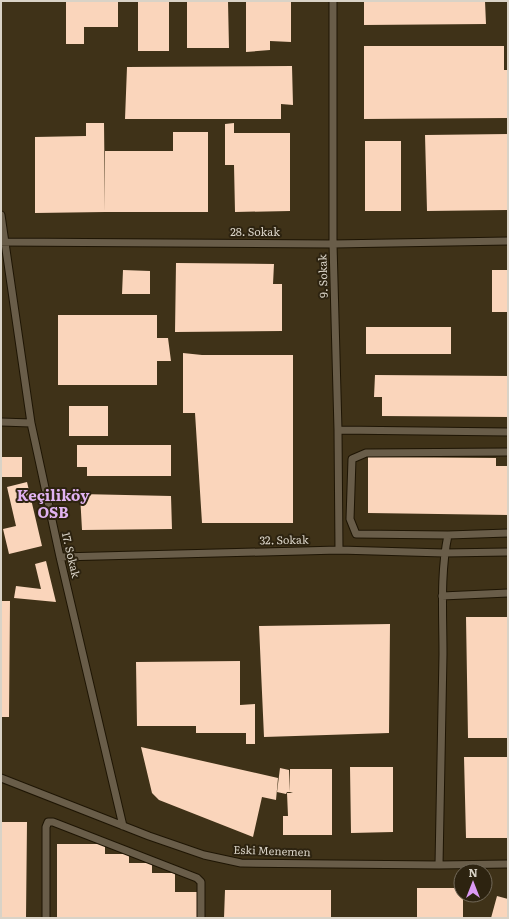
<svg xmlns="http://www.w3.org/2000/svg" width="509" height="919" font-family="Literata,serif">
	<rect width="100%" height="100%" fill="#372d1a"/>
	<!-- built -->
	<path fill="#3f3218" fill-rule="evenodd" d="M 1,1 L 508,1 L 508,918 L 1,918 ZM 461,871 L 485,871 L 485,895 L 461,895 Z"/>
	<!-- building -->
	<path fill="#fad5bb" d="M 66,1 L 118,1 L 118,27 L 84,27 L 84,44 L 66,44 Z
		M 138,1 L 169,1 L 169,51 L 138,51 Z
		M 187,1 L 228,1 L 229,48 L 187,48 Z
		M 246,1 L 291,1 L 291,42 L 270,41 L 270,50 L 246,52 Z
		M 364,1 L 485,1 L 486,24 L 364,25 Z
		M 364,46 L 504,46 L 504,70 L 508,70 L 508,118 L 364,119 Z
		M 292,66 L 293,105 L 281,104 L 281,119 L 125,119 L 127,67 Z
		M 86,123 L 104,123 L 105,212 L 35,213 L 35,137 L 86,136 Z
		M 234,123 L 234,133 L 290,133 L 290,211 L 235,212 L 234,165 L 225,165 L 225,124 Z
		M 173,132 L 208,132 L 208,212 L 105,212 L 105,151 L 173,151 Z
		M 508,134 L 508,210 L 427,211 L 425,135 Z
		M 365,141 L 401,141 L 401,211 L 365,211 Z
		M 176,263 L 274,264 L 273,284 L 282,284 L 282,331 L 175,332 Z
		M 123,270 L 150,271 L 150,294 L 122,294 Z
		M 492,270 L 508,270 L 508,312 L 492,312 Z
		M 58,315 L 157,315 L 157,338 L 168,338 L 171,361 L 157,361 L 157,385 L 58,385 Z
		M 366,327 L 451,327 L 451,354 L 366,354 Z
		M 183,353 L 202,355 L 293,355 L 293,523 L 202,523 L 195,413 L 183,413 Z
		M 375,375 L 508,376 L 508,417 L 382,416 L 382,397 L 374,397 Z
		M 69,406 L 108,406 L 108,436 L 69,436 Z
		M 77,445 L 171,445 L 171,476 L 87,476 L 87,467 L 77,467 Z
		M 1,457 L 22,457 L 22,477 L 1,477 Z
		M 368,457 L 496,458 L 496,466 L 508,466 L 508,515 L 368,513 Z
		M 27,482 L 42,546 L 9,554 L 3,529 L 16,526 L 7,487 Z
		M 80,494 L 171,496 L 172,529 L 82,530 Z
		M 46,561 L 56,602 L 14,598 L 16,586 L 41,589 L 35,564 Z
		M 1,601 L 10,601 L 9,717 L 1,717 Z
		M 466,617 L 507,617 L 508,738 L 468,738 Z
		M 390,624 L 389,733 L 264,737 L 259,626 Z
		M 240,661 L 240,705 L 255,704 L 255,744 L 246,744 L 246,733 L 196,733 L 196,726 L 137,726 L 136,662 Z
		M 141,747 L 278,778 L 276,800 L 262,797 L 253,837 L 159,800 L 152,793 Z
		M 464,757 L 508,757 L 508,838 L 466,838 Z
		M 350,767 L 393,767 L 393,832 L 351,833 Z
		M 280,768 L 289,770 L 290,792 L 287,792 L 286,794 L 277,792 Z
		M 290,769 L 332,769 L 332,835 L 283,835 L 283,816 L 288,816 L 287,793 L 293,793 L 290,792 Z
		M 1,822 L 27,822 L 26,918 L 1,918 Z
		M 57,844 L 105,844 L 105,854 L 129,854 L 129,863 L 152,863 L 152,873 L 175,873 L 175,892 L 198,892 L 198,918 L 57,918 Z
		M 417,888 L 461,888 L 461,895 L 463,895 L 463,918 L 417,918 Z
		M 225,890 L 331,890 L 331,918 L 224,918 Z
		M 497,896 L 508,899 L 508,918 L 491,918 Z"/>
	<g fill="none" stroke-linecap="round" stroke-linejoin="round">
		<defs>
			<path id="minor" d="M 333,1 L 333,244 L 338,430 L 339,550
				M 1,215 L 31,423 L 60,557 L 123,826
				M 1,242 L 333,244 L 508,241
				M 1,422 L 31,423
				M 338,430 L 508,432
				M 508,452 L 366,453 L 352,459 L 350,519 L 356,534 L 448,535 L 508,533
				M 60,557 L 339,550 L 444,553 L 508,552
				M 442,596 L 508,593
				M 1,778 L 149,836 L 204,855 L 241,863 L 439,865 L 508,864
				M 439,865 C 440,795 442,724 443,654 C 443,615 440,574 448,535
				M 46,918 L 46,827 L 48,822 L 53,822 L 197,878 L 201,882 L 201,918"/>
		</defs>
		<!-- minor casing -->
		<use href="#minor" stroke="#1e1504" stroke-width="9"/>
		<!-- minor -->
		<use href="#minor" stroke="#695d49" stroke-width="7"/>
	</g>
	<g text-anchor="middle" stroke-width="4" stroke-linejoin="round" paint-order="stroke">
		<!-- street labels -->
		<g font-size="11" fill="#d9d3c7" stroke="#2d2310">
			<text x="255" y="236">28. Sokak</text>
			<text transform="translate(323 276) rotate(-92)" y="4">9. Sokak</text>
			<text transform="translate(284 540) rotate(-1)" y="4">32. Sokak</text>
			<text transform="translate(71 555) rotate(77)" y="4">17. Sokak</text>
			<text transform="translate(272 851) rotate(2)" y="4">Eski Menemen</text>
		</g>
		<!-- district labels -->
		<g font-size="15" font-weight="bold" fill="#e1b3f2" stroke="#2d2310">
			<text x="53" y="501">Keçiliköy<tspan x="53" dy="17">OSB</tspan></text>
		</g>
	</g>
	<!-- border -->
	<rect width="509" height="919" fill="none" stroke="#d9d3c7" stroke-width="4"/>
	<!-- north arrow -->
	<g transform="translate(473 883)"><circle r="19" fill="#2d2310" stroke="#726959"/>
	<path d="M0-3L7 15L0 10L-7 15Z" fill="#dc99f4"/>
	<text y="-6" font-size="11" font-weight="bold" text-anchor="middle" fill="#d9d3c7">N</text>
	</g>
</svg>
